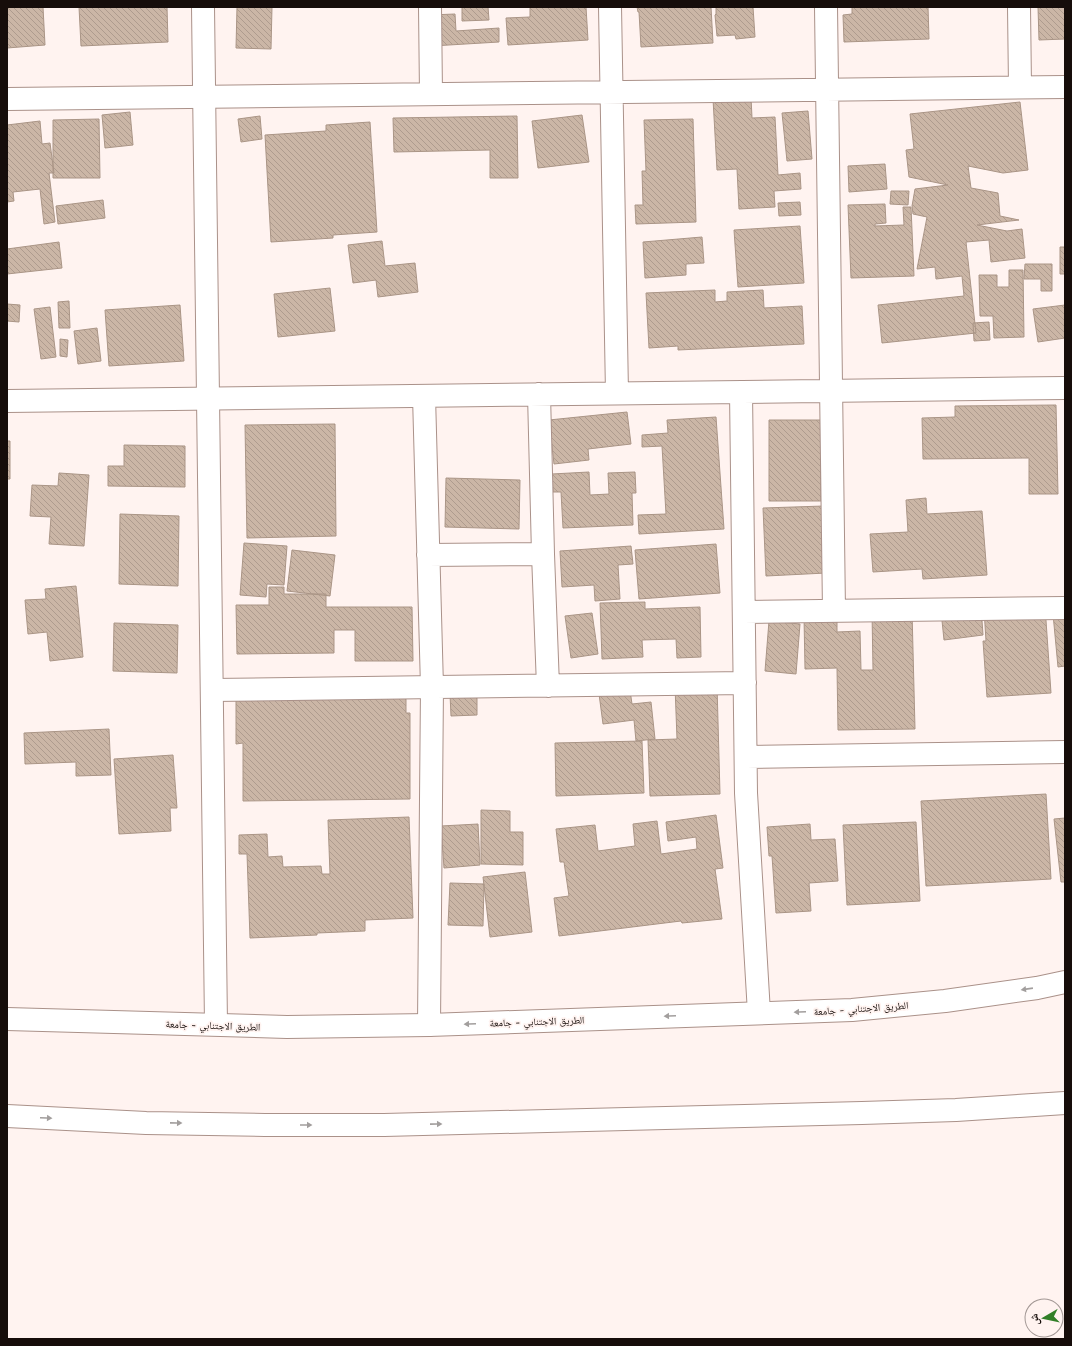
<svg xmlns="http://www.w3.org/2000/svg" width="1072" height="1346" font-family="'Work Sans','Noto Naskh Arabic',sans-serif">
	<defs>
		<pattern id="building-back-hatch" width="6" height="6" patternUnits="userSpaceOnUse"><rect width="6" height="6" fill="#cbb6a6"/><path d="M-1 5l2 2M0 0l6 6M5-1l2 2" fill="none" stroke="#ae9b8e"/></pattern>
	</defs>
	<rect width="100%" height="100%" fill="#fff3f0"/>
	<!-- building -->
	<path fill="url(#building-back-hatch)" stroke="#aa9586" d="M 7,7 L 43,7 L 45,45 L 7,48 Z
		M 79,7 L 167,7 L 168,42 L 81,46 Z
		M 237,7 L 272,7 L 271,49 L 236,48 Z
		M 462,7 L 488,7 L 489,20 L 462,21 Z
		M 530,7 L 586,7 L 588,40 L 508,45 L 506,18 L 530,17 Z
		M 637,7 L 711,7 L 713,43 L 641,47 L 639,12 L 638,12 Z
		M 716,7 L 753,7 L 755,37 L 736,39 L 735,35 L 717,36 L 715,15 L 716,14 Z
		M 852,7 L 928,7 L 929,39 L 844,42 L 843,15 L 852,14 Z
		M 1038,7 L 1065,7 L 1065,39 L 1039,40 Z
		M 455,14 L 456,31 L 499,28 L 499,42 L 432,46 L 430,15 Z
		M 751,97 L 752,118 L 775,117 L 778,175 L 800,173 L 801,189 L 774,191 L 775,207 L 739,209 L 737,169 L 717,170 L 713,99 Z
		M 1020,102 L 1028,170 L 1003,173 L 968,166 L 971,188 L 998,193 L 1000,216 L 1019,220 L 977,225 L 1007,231 L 1022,229 L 1025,258 L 991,262 L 989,240 L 966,242 L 976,333 L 882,343 L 878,305 L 964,296 L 962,276 L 936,279 L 935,267 L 917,269 L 927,217 L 913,214 L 912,206 L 915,189 L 948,185 L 909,177 L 906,150 L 914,149 L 910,114 Z
		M 808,111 L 812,159 L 787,161 L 782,113 Z
		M 130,112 L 133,145 L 105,148 L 102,115 Z
		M 582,115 L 589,162 L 538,168 L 532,121 Z
		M 260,116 L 262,139 L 241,142 L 238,119 Z
		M 517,116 L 518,178 L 490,178 L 490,150 L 394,152 L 393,118 Z
		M 99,119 L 100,178 L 53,178 L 53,120 Z
		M 693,119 L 696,222 L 636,224 L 635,205 L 643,205 L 642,171 L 646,171 L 644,120 Z
		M 40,121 L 42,144 L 50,143 L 54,173 L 49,173 L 55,222 L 44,224 L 40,189 L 13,192 L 14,201 L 7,202 L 7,125 Z
		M 370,122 L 377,232 L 333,235 L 333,238 L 271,242 L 265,135 L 326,131 L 326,125 Z
		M 885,164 L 887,189 L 849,192 L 848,166 Z
		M 891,191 L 909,191 L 908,205 L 890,204 Z
		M 103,200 L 105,218 L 58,224 L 56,206 Z
		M 800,202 L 801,215 L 779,216 L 778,203 Z
		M 885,204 L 886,223 L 875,224 L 875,226 L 904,225 L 903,207 L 911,207 L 914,276 L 851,278 L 848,205 Z
		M 800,226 L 804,283 L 738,287 L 734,230 Z
		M 702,237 L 704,263 L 686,264 L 686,275 L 645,278 L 643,242 Z
		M 382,241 L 385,266 L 415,263 L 418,292 L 378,297 L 376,280 L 353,283 L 348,245 Z
		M 59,242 L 62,268 L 7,274 L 7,249 Z
		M 1060,247 L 1065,247 L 1065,274 L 1060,274 Z
		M 1025,264 L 1052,264 L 1052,291 L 1041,291 L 1041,279 L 1024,279 Z
		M 1009,270 L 1023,270 L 1024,337 L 994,338 L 993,316 L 980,316 L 979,275 L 997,275 L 997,287 L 1009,287 Z
		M 330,288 L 335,331 L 278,337 L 274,294 Z
		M 715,290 L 715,302 L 727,301 L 727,292 L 763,290 L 764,308 L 802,306 L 804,344 L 678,350 L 678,346 L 649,348 L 646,293 Z
		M 69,301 L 70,328 L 59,328 L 58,302 Z
		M 7,304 L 20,305 L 19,322 L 7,321 Z
		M 180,305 L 184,361 L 109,366 L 105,310 Z
		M 1065,305 L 1065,338 L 1038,342 L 1033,309 Z
		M 50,307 L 56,357 L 41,359 L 34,309 Z
		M 989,322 L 990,340 L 974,341 L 973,323 Z
		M 97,328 L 101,361 L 78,364 L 74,331 Z
		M 60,339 L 68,340 L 67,357 L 60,356 Z
		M 1056,405 L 1058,494 L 1029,494 L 1029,458 L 923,459 L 922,418 L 955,417 L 955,406 Z
		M 627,412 L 631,444 L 588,449 L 589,460 L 554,464 L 549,420 Z
		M 716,417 L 724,529 L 639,534 L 638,515 L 666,514 L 662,446 L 642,447 L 642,435 L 668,433 L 667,420 Z
		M 769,420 L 821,420 L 821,501 L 769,501 Z
		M 335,424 L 336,536 L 247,538 L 245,425 Z
		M 7,441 L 10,441 L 10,479 L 7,479 Z
		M 124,445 L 185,446 L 185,487 L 108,486 L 108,466 L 124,466 Z
		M 589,472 L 590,495 L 609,494 L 608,473 L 635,472 L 636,493 L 632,493 L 633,525 L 563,528 L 561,492 L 553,492 L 552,474 Z
		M 59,473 L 89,475 L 84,546 L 49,544 L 51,517 L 30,516 L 32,485 L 58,486 Z
		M 446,478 L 520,480 L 519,529 L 445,527 Z
		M 926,498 L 927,514 L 982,511 L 987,575 L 923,579 L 922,569 L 873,572 L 870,534 L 908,532 L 906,500 Z
		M 824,506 L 826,573 L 766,576 L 763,508 Z
		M 120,514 L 179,516 L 178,586 L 119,584 Z
		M 244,543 L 287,546 L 284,585 L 267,584 L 266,597 L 240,595 Z
		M 716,544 L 720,593 L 639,599 L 635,550 Z
		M 631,546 L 633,564 L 618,565 L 620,599 L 595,601 L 594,585 L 562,587 L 560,551 Z
		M 292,550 L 335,555 L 330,596 L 287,591 Z
		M 76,586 L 83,657 L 50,661 L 47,632 L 28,634 L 25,600 L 46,599 L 45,589 Z
		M 269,587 L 284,587 L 284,594 L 326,594 L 326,607 L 412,607 L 413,661 L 355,661 L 355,630 L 334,630 L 334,653 L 237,654 L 236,605 L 269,605 Z
		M 645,602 L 645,609 L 700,607 L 701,657 L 677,658 L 676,639 L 642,640 L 643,657 L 602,659 L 600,603 Z
		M 981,606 L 983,635 L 944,640 L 941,611 Z
		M 1045,606 L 1051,693 L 987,697 L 983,641 L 986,641 L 984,609 Z
		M 912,611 L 915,729 L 838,730 L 837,668 L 805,669 L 804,617 L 837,616 L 837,632 L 860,631 L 861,670 L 873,670 L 872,612 Z
		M 592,613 L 598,654 L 571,658 L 565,616 Z
		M 1065,613 L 1065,666 L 1058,667 L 1053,614 Z
		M 769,621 L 800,624 L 796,674 L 765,671 Z
		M 114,623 L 178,625 L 177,673 L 113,671 Z
		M 717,685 L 720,794 L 650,796 L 648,740 L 677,739 L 675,686 Z
		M 406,688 L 406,713 L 410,713 L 410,799 L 243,801 L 243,743 L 236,744 L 236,691 Z
		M 630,690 L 632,704 L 651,702 L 655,739 L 636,741 L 634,720 L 603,724 L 599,694 Z
		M 477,693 L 477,715 L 451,716 L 450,694 Z
		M 109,729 L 111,775 L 76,776 L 76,762 L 25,764 L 24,733 Z
		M 642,741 L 644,793 L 556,796 L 555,743 Z
		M 173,755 L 177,808 L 170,808 L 171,831 L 119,834 L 114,759 Z
		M 1046,794 L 1051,879 L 926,886 L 921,801 Z
		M 481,810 L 510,811 L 510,832 L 523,832 L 523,865 L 481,864 Z
		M 716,815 L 723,868 L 715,869 L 722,919 L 682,923 L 681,921 L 559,936 L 554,898 L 569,896 L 564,862 L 560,862 L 556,829 L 595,825 L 598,851 L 635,846 L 633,824 L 657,821 L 661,854 L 697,849 L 696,837 L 668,841 L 666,822 Z
		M 409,817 L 413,918 L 365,920 L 365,931 L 317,933 L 317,935 L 250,938 L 247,854 L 239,854 L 239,835 L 267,834 L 268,857 L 282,856 L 283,867 L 321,866 L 322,874 L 330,874 L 328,820 Z
		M 1065,818 L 1065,882 L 1061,882 L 1054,819 Z
		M 916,822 L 920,901 L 847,905 L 843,825 Z
		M 478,824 L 480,865 L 444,868 L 441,826 Z
		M 810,824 L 811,840 L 835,839 L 838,881 L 809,883 L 811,911 L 776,913 L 772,856 L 769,856 L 767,827 Z
		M 525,872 L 532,932 L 490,937 L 483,877 Z
		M 450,883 L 484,884 L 483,926 L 448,925 Z"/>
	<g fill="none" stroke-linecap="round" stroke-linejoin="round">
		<defs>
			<path id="minor" d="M 430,7 L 431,94
				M 610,7 L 617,393
				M 826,7 L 834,611
				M 1019,7 L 1020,87
				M 7,99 L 1065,87
				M 741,392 L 746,793 L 759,1013
				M 539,394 L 543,554 L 548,686
				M 424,396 L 432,687 L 429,1025
				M 7,401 L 1065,388
				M 428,555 L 543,554
				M 744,612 L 1065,608
				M 212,690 L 745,683
				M 746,757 L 1065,752"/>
			<path id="tertiary" d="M 203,7 L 216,1024"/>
			<path id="primary" d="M 7,1019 L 287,1027 L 429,1025 L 852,1010 L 945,1001 L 1037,988 L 1065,982
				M 7,1116 L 146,1123 L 265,1125 L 384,1125 L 862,1113 L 956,1110 L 1065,1103"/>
		</defs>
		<!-- minor casing -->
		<use href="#minor" stroke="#aa9189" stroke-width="24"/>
		<!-- tertiary casing -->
		<use href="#tertiary" stroke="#aa9189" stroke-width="24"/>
		<!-- primary casing -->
		<use href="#primary" stroke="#aa9189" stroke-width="24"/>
		<!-- minor -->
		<use href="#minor" stroke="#fff" stroke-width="22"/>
		<!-- tertiary -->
		<use href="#tertiary" stroke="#fff" stroke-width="22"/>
		<!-- primary -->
		<use href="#primary" stroke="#fff" stroke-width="22"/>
	</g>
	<!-- one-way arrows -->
	<defs><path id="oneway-solid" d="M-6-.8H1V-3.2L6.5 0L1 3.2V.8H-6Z"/></defs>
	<g fill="#a29e9d">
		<use href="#oneway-solid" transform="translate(1027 989) rotate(172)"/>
		<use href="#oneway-solid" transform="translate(800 1012) rotate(178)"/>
		<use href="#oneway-solid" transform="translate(670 1016) rotate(178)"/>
		<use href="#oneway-solid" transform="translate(470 1024) rotate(178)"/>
		<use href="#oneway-solid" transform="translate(46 1118) rotate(3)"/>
		<use href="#oneway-solid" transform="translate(176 1123) rotate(1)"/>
		<use href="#oneway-solid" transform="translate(436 1124) rotate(-1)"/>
		<use href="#oneway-solid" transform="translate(306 1125)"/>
	</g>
	<g text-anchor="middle" stroke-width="3.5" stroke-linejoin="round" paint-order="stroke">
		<!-- street labels -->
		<g font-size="10" fill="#160d0a" stroke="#fff3f0">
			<text transform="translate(861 1008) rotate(-4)" y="4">الطريق الاجتنابي - جامعة</text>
			<text transform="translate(537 1021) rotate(-2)" y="4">الطريق الاجتنابي - جامعة</text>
			<text transform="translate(213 1025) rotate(2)" y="4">الطريق الاجتنابي - جامعة</text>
		</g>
	</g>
	<!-- border -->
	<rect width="1072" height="1346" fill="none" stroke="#160d0a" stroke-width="16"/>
	<!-- north arrow -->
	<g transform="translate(1044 1318) rotate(261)"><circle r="19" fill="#fff3f0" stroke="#a29794"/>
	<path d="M0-3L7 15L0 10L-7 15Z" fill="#327f28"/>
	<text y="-6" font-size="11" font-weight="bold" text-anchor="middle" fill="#160d0a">ش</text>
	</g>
</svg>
